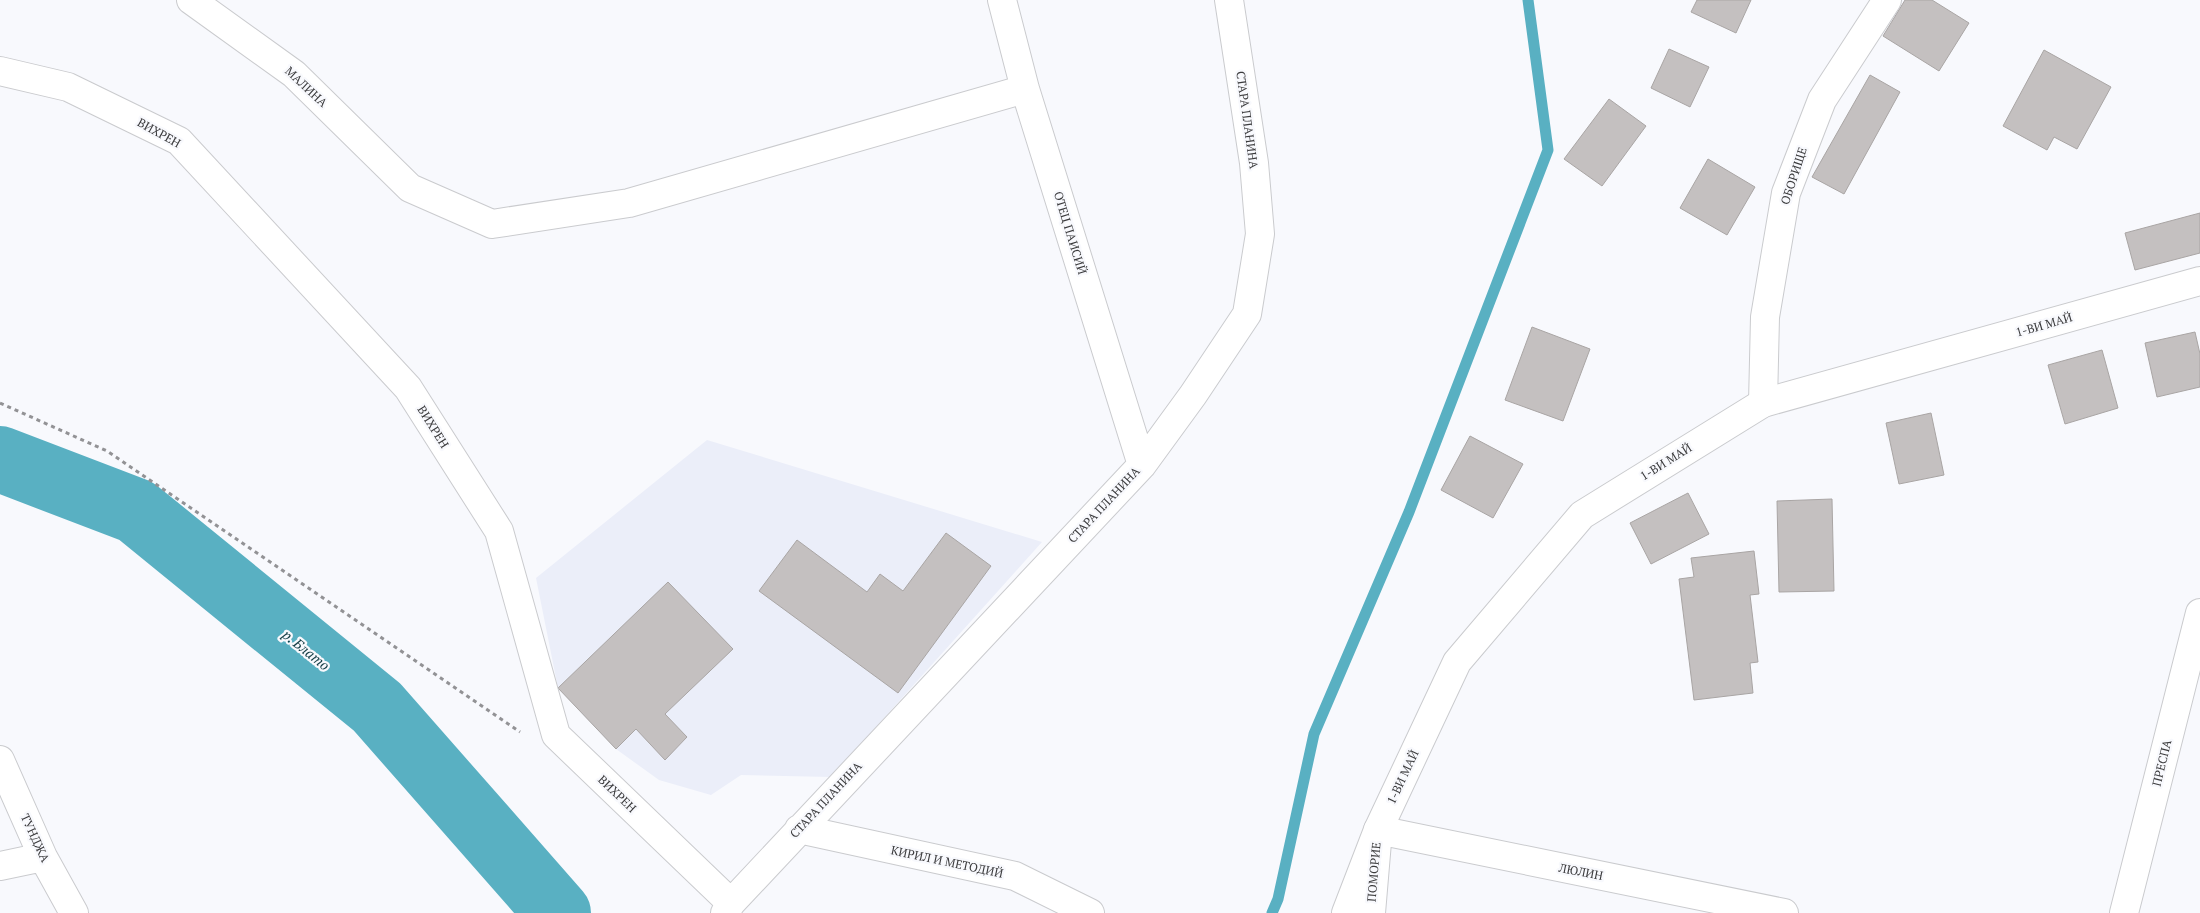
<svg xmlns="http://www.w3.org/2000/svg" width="2200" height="913" font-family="'PT Serif',serif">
	<rect width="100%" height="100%" fill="#f8f9fd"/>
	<!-- built -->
	<path fill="#ebeef9" d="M 707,440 L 1042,542 L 831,777 L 741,775 L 711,795 L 659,780 L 616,749 L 558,688 L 536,578 Z"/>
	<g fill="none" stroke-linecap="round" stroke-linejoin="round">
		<!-- stream -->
		<path stroke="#59b0c2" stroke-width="11" d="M 1272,913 L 1278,899 L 1314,734 L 1409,512 L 1548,150 L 1528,0"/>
		<!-- river -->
		<path stroke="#59b0c2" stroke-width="66" d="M 0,459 L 136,511 L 377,707 L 558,913"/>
	</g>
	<!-- building -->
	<path fill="#c4c0c0" stroke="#a9a5a4" d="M 1697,0 L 1751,0 L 1736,33 L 1691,12 Z
		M 1905,0 L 1932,0 L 1969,23 L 1939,71 L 1883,36 Z
		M 1669,49 L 1709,67 L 1690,107 L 1651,88 Z
		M 2044,50 L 2111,87 L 2077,149 L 2054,137 L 2047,150 L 2003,126 Z
		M 1870,75 L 1900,92 L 1844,194 L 1812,177 Z
		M 1609,99 L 1646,126 L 1602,186 L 1564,159 Z
		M 1708,159 L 1755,187 L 1727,235 L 1680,208 Z
		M 2200,213 L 2200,253 L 2135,270 L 2125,233 Z
		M 1532,327 L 1590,349 L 1563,421 L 1505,400 Z
		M 2195,332 L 2200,354 L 2200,387 L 2157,397 L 2145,343 Z
		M 2102,350 L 2118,408 L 2065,424 L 2048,365 Z
		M 1931,413 L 1944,475 L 1899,484 L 1886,423 Z
		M 1470,436 L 1523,464 L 1493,518 L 1441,490 Z
		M 1688,493 L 1709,534 L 1651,564 L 1630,523 Z
		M 1832,499 L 1834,591 L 1779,592 L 1777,501 Z
		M 946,533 L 991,566 L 898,693 L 759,591 L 797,540 L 867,592 L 880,574 L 903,591 Z
		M 1754,551 L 1759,594 L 1750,595 L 1758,662 L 1750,663 L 1753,693 L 1694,700 L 1679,579 L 1694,577 L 1691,558 Z
		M 668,582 L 733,649 L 665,714 L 687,737 L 665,760 L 636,729 L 616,749 L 558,688 Z"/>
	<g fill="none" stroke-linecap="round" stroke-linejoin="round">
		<defs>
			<path id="street" d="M 191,0 L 294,74 L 410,188 L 492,224 L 629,203 L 1025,89
				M 1002,0 L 1025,89 L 1142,465
				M 0,71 L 68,87 L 179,141 L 408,388 L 499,531 L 556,735 L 731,903
				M 1763,403 L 1765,317 L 1786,193 L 1822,100 L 1887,0
				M 0,760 L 43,857 L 74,913
				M 799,829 L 1015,876 L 1090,913
				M 0,866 L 43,857
				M 725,913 L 731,903 L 1142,465 L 1193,395 L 1247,314 L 1260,234 L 1254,163 L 1229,0
				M 1371,913 L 1378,830 L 1784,913
				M 2124,913 L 2200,613"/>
			<path id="secondary" d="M 1346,913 L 1378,830 L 1457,662 L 1582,515 L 1763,403 L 2200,281"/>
		</defs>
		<!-- street casing -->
		<use href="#street" stroke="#cacbce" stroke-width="30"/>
		<!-- secondary casing -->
		<use href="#secondary" stroke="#cacbce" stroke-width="30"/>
		<!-- path -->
		<path stroke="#929295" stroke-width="3" stroke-dasharray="4 4" stroke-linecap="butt" d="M 0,403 L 107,451 L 520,732"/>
		<!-- street -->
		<use href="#street" stroke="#fff" stroke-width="28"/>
		<!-- secondary -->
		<use href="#secondary" stroke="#fff" stroke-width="28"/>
	</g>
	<g text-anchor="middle" stroke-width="4.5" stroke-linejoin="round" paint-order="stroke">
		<!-- street labels -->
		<g font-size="12" fill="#3b3b3d" stroke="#f8f9fd">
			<text transform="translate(306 87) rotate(43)" y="4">МАЛИНА</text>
			<text transform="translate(1247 120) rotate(82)" y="4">СТАРА ПЛАНИНА</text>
			<text transform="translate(159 133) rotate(29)" y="4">ВИХРЕН</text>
			<text transform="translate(1794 176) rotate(-72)" y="4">ОБОРИЩЕ</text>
			<text transform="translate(1070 233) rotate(73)" y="4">ОТЕЦ ПАИСИЙ</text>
			<text transform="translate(2044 325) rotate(-16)" y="4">1-ВИ МАЙ</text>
			<text transform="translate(433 427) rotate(58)" y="4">ВИХРЕН</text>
			<text transform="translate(1666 462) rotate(-32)" y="4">1-ВИ МАЙ</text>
			<text transform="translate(1104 505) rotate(-47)" y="4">СТАРА ПЛАНИНА</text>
			<text transform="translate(2162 763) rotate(-76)" y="4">ПРЕСПА</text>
			<text transform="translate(1403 777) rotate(-65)" y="4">1-ВИ МАЙ</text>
			<text transform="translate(617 794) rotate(44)" y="4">ВИХРЕН</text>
			<text transform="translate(826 800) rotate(-47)" y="4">СТАРА ПЛАНИНА</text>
			<text transform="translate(35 838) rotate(65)" y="4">ТУНДЖА</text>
			<text transform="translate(947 862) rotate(12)" y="4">КИРИЛ И МЕТОДИЙ</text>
			<text transform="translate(1374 872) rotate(-85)" y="4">ПОМОРИЕ</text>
			<text transform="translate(1581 872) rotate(11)" y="4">ЛЮЛИН</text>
		</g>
		<!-- water labels -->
		<g font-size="14" font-style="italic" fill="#143d45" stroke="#f8f9fd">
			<text transform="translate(306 650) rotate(39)" y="5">р. Блато</text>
		</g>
	</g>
</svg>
